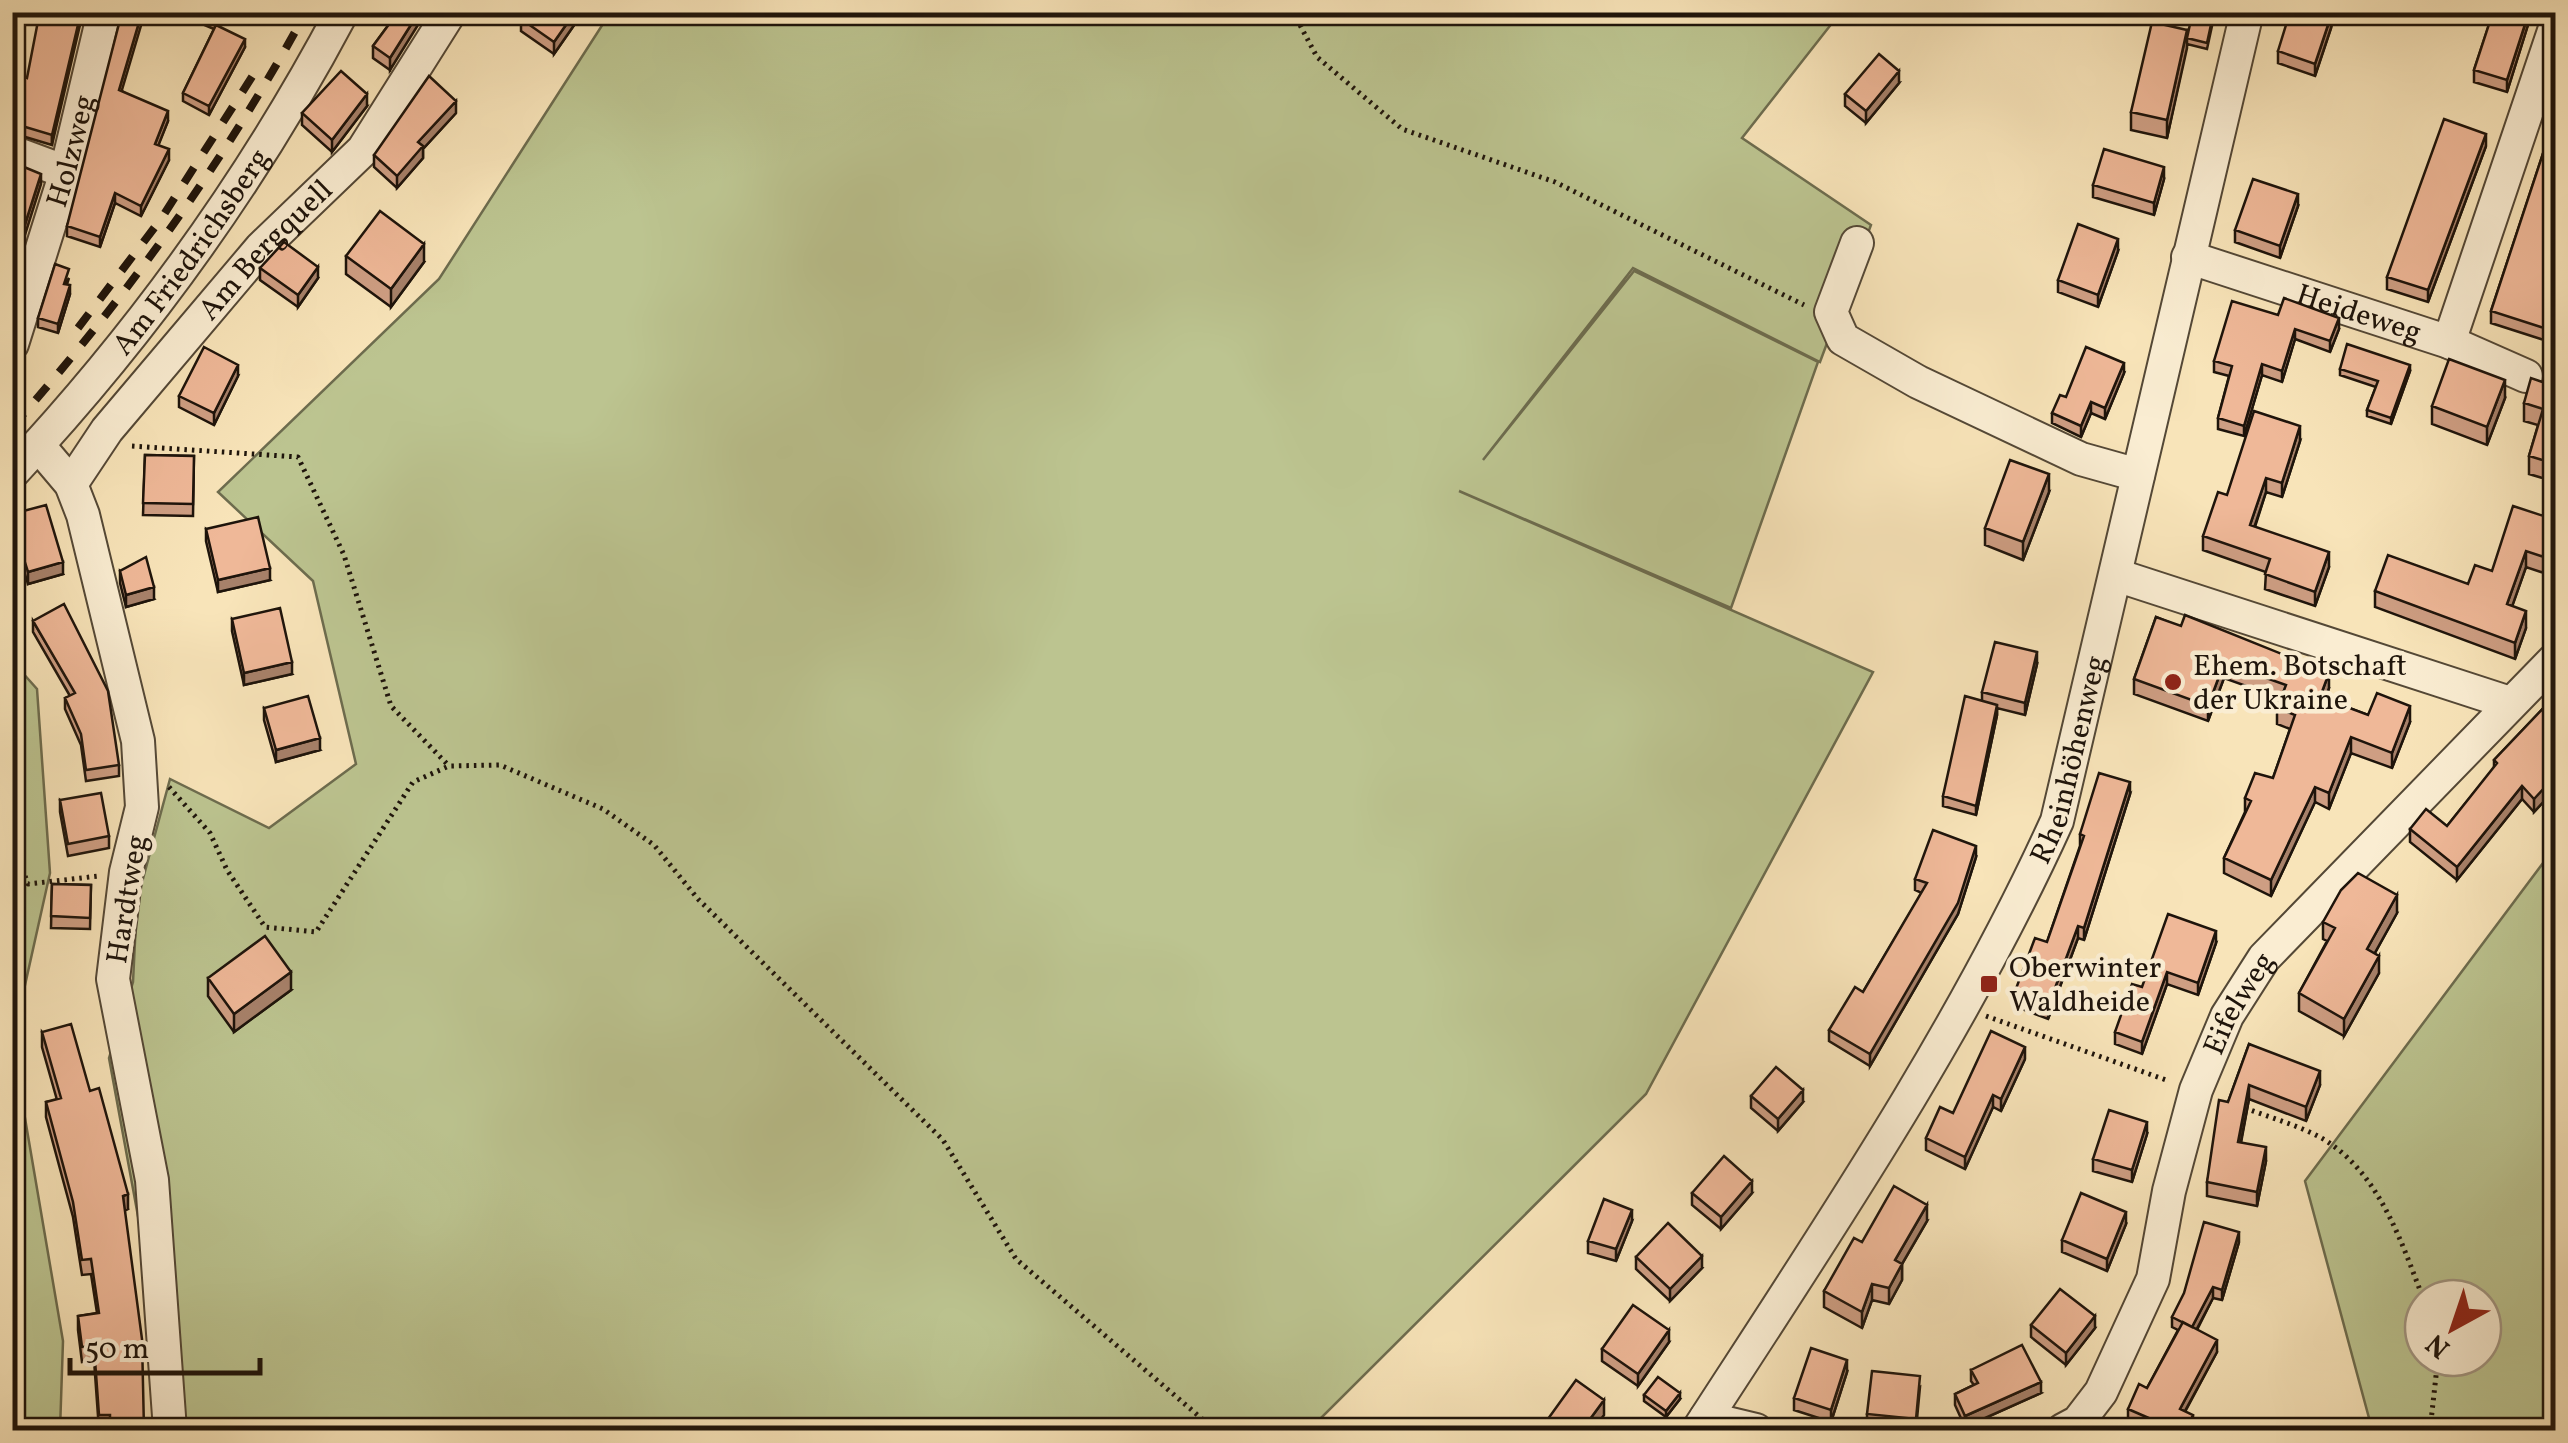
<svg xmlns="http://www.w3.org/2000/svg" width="2568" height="1443" font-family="Vollkorn,serif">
	<rect width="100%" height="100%" fill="#f8e4b9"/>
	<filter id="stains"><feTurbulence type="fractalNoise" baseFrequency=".002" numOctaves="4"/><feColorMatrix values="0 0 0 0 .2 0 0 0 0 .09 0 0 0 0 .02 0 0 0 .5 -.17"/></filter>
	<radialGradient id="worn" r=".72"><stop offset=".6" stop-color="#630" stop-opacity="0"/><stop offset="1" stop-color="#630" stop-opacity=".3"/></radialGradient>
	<!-- green -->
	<path fill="#bcc490" stroke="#6d6c4e" stroke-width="2.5" fill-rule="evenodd" d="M 610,13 L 1840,13 L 1742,138 L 1871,225 L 1820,362 L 1633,268 L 1483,460 L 1634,271 L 1818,362 L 1731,608 L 1459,491 L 1873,672 L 1646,1094 L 1309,1430 L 153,1430 L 153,1298 L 109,1058 L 133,982 L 137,901 L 170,779 L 269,828 L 356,764 L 313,581 L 218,492 L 439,279 Z
		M 13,662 L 37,689 L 50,873 L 13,1039 Z
		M 2555,847 L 2555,1430 L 2360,1430 L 2369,1418 L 2305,1181 ZM 2483,1298 L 2483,1358 L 2423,1358 L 2423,1298 Z
		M 12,1042 L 63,1341 L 60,1430 L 13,1430 Z"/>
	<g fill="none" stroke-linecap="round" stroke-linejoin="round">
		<defs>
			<g id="minor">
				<path d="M 12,152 L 66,172"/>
				<path d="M 1857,243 L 1831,312 L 1843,339 L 1918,382 L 2081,459 L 2138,475"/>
				<path id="s1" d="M 2188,257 L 2449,342 L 2526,376"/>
				<path d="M 2449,342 L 2556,25"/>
				<path id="s2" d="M 12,344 L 66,172 L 104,12"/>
				<path d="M 38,445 L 71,484 L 83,515 L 138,741 L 142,807 L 126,872 L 113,979 L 152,1180 L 170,1430"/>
				<path id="s3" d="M 12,473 C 142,334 253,180 342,12"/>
				<path id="s4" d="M 71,484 L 107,430 L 261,248 L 363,150 L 450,12"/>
				<path d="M 2116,575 L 2510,703"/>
				<path d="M 1706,1418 L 1756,1430"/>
				<path id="s5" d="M 1698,1430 C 1825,1234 1961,1033 2057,821 L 2247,12"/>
				<path id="s6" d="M 2063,1430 L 2078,1422 L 2101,1392 L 2153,1279 L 2169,1191 L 2196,1090 L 2227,1016 L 2264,958 L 2556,658"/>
			</g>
		</defs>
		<!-- minor casing -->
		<use href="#minor" stroke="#544836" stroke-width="36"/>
		<!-- path -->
		<path stroke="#1e140b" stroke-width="5" stroke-dasharray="2.5 5" stroke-linecap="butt" d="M 1293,12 L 1317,57 L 1402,129 L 1555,182 L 1804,305
			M 132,446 L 298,457 L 344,555 L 391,706 L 449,766
			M 169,787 L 210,833 L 227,870 L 265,927 L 316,932 L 413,782 L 449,766 L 500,765 L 603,809 L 654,845 L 698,899 L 943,1140 L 1016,1259 L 1215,1430
			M 12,841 L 28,884 L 99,876
			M 1986,1016 L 2169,1081
			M 2245,1108 C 2271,1118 2301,1126 2325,1140 C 2380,1175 2401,1241 2423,1298
			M 2430,1430 L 2438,1358"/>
		<!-- minor -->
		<use href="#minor" stroke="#faedd2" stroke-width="32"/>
		<!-- rail -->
		<path stroke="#1e140b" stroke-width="8" stroke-dasharray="18 18" stroke-linecap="butt" d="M 78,328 L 161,219 L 257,69
			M 12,427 C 125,299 224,163 306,12"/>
	</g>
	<!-- wall -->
	<path fill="#ce9e83" stroke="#1e140b" stroke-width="2.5" d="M 174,12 L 223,12 L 217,25 L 245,47 L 209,115 L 183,101 L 183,93 L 214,29 Z
		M 398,12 L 390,70 L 373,58 L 373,46 Z
		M 579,12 L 579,18 L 554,54 L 521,31 L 521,19 Z
		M 2476,12 L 2532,12 L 2507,92 L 2474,82 L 2474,70 L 2489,25 L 2476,21 Z
		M 52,24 L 52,145 L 12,133 L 12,71 L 27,78 Z
		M 2212,26 L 2207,49 L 2187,44 L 2167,138 L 2131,130 L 2131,112 L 2187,30 Z
		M 2331,28 L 2315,76 L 2278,63 L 2278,51 Z
		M 1899,83 L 1866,123 L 1845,106 L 1845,94 Z
		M 122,91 L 168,121 L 158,145 L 169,160 L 141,216 L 115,203 L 100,247 L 67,236 L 67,226 Z
		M 367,106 L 332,152 L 302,125 L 302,113 Z
		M 456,113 L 423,149 L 423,158 L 397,188 L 374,167 L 374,155 Z
		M 2556,114 L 2544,340 L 2491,323 L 2491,311 Z
		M 2486,146 L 2428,302 L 2387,289 L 2387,277 Z
		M 2164,179 L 2154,215 L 2093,197 L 2093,185 Z
		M 2298,206 L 2280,258 L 2235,242 L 2235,230 Z
		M 2118,251 L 2098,307 L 2058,292 L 2058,280 Z
		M 346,256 L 424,262 L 391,307 L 346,274 Z
		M 260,268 L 318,278 L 298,307 L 260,280 Z
		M 69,278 L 67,284 L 70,294 L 58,333 L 38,327 L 38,318 Z
		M 2278,315 L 2339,329 L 2330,352 L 2295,339 L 2282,382 L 2262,375 L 2244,436 L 2218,429 L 2218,418 L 2229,376 L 2214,372 L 2214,361 Z
		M 2340,369 L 2410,371 L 2391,424 L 2367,416 L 2367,410 L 2376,387 L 2340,375 Z
		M 2124,373 L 2105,419 L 2091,413 L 2081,437 L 2052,423 L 2052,413 L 2066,397 Z
		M 2556,373 L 2556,482 L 2529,474 L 2529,456 L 2538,425 L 2524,421 L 2524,403 L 2551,385 Z
		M 238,376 L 214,425 L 179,407 L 179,396 Z
		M 2505,398 L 2487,445 L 2432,424 L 2432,406 Z
		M 2300,441 L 2282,497 L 2266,492 L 2255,527 L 2329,567 L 2315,606 L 2265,589 L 2266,572 L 2203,550 L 2203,536 L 2227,495 Z
		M 145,455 L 194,456 L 193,516 L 143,515 Z
		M 2049,492 L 2023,560 L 1985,545 L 1985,528 Z
		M 12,514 L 63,574 L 28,584 L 12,533 Z
		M 2556,520 L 2556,577 L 2526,567 L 2512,606 L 2526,628 L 2515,659 L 2375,607 L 2375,591 L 2468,584 L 2492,571 Z
		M 206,529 L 270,580 L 218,592 L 206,541 Z
		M 120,571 L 154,599 L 126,607 L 120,583 Z
		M 2156,617 L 2329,688 L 2325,699 L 2368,715 L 2410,722 L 2392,768 L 2351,753 L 2329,809 L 2315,802 L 2271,896 L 2224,873 L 2224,858 L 2245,812 L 2245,798 L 2273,778 L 2290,729 L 2277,724 L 2277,708 L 2280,698 L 2224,678 L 2208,721 L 2134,694 L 2134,679 Z
		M 232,619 L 292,674 L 244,685 L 232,631 Z
		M 33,621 L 119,765 L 119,776 L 86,781 L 81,745 L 65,709 L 65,698 L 70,696 L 33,632 Z
		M 2037,664 L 2025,715 L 1997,708 L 1997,715 L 1976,815 L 1943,806 L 1943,796 L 1982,701 L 1982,692 Z
		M 2556,690 L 2556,761 L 2546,799 L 2534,812 L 2522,799 L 2457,880 L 2410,842 L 2410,829 L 2447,826 L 2494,768 L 2494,760 L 2553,698 Z
		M 264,708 L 320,750 L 276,762 L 264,720 Z
		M 2130,794 L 2084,940 L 2078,938 L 2048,1019 L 2014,1006 L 2014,994 L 2047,942 L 2080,846 L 2080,834 Z
		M 60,800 L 109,836 L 109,848 L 68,856 L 60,812 Z
		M 1976,857 L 1958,914 L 1870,1066 L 1829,1041 L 1829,1030 L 1863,992 L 1922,893 L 1915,890 L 1915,879 Z
		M 52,884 L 91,885 L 90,929 L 51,928 Z
		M 2397,913 L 2375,953 L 2379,973 L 2344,1036 L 2299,1011 L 2299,993 L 2327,941 L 2323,939 L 2323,922 Z
		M 2216,943 L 2198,995 L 2167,984 L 2142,1054 L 2115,1044 L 2115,1032 L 2142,987 Z
		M 208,978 L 291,990 L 234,1032 L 208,996 Z
		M 42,1032 L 90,1091 L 128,1209 L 125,1210 L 110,1430 L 99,1430 L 94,1360 L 82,1362 L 78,1330 L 78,1316 L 97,1313 L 91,1274 L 82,1275 L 73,1217 L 46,1117 L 46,1102 L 57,1100 L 42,1047 Z
		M 2249,1044 L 2320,1085 L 2306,1121 L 2249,1099 L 2241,1143 L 2266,1161 L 2257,1206 L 2207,1196 L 2207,1182 L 2228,1102 Z
		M 2025,1059 L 2001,1111 L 1993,1107 L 1965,1169 L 1926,1150 L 1926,1138 L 1953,1113 Z
		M 1751,1096 L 1803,1102 L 1778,1131 L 1751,1108 Z
		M 2147,1134 L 2132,1182 L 2093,1171 L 2093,1159 Z
		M 1692,1193 L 1752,1193 L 1721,1229 L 1692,1205 Z
		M 1632,1221 L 1616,1261 L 1588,1253 L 1588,1241 Z
		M 1927,1221 L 1902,1264 L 1902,1280 L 1889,1304 L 1872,1300 L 1862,1328 L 1824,1307 L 1824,1291 L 1862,1242 Z
		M 2126,1224 L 2107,1271 L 2062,1252 L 2062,1240 Z
		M 2239,1242 L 2222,1300 L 2213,1298 L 2197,1330 L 2217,1352 L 2185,1412 L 2193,1426 L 2147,1428 L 2128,1420 L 2128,1409 L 2147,1388 L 2178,1330 L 2172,1327 L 2172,1317 Z
		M 1636,1257 L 1702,1268 L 1670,1301 L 1636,1269 Z
		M 2031,1325 L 2095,1328 L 2066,1365 L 2031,1337 Z
		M 1669,1342 L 1638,1386 L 1602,1361 L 1602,1349 Z
		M 1971,1370 L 2041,1393 L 1965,1427 L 1955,1405 L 1955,1394 L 1974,1385 L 1971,1381 Z
		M 1847,1372 L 1831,1422 L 1794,1410 L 1794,1398 Z
		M 1920,1387 L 1916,1430 L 1867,1426 L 1867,1414 Z
		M 1644,1395 L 1680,1399 L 1666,1417 L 1644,1401 Z"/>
	<!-- shaded-wall -->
	<path fill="#a7816a" stroke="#1e140b" stroke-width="2.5" d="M 81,12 L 83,12 L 52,145 L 52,135 Z
		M 142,12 L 145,12 L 119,100 L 119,90 Z
		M 218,12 L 223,12 L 215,29 L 215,19 Z
		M 419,12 L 426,12 L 390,70 L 390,58 Z
		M 575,12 L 579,12 L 579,18 L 554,54 L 554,42 Z
		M 2529,12 L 2532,12 L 2507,92 L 2507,80 Z
		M 2331,16 L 2331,28 L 2315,76 L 2315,64 Z
		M 2187,30 L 2187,48 L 2167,138 L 2167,120 Z
		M 245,39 L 245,47 L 209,115 L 209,106 Z
		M 1899,71 L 1899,83 L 1866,123 L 1866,111 Z
		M 367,94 L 367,106 L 332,152 L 332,140 Z
		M 456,101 L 456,113 L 423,149 L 423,158 L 397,188 L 397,176 L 418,142 Z
		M 168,111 L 168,121 L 155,154 L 155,144 Z
		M 2486,134 L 2486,146 L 2428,302 L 2428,290 Z
		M 169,149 L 169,160 L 141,216 L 141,206 Z
		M 2164,167 L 2164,179 L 2154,215 L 2154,203 Z
		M 41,174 L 41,184 L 12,276 L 12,265 Z
		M 115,193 L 115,203 L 100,247 L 100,237 Z
		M 2298,194 L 2298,206 L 2280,258 L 2280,246 Z
		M 2118,239 L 2118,251 L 2098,307 L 2098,295 Z
		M 424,244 L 424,262 L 391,307 L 391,289 Z
		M 318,267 L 318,278 L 298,307 L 298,295 Z
		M 70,285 L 70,294 L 58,333 L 58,324 Z
		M 2556,291 L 2556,303 L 2544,340 L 2544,328 Z
		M 2339,318 L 2339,329 L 2330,352 L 2330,341 Z
		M 2295,329 L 2295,339 L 2282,382 L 2282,371 Z
		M 2124,363 L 2124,373 L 2105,419 L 2105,408 Z
		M 2262,364 L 2262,375 L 2244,436 L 2244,426 Z
		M 238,365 L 238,376 L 214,425 L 214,413 Z
		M 2410,365 L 2410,371 L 2391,424 L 2391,418 Z
		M 2505,380 L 2505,398 L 2487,445 L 2487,427 Z
		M 2091,402 L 2091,413 L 2081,437 L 2081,426 Z
		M 2300,426 L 2300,441 L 2282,497 L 2282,483 Z
		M 2049,474 L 2049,492 L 2023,560 L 2023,542 Z
		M 2266,478 L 2266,492 L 2250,540 L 2250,525 Z
		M 2526,551 L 2526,567 L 2507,621 L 2507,604 Z
		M 2329,552 L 2329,567 L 2315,606 L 2315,592 Z
		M 63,562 L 63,574 L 28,584 L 28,572 Z
		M 270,568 L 270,580 L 218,592 L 218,580 Z
		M 154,587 L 154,599 L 126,607 L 126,595 Z
		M 2526,611 L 2526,628 L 2515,659 L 2515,643 Z
		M 2037,652 L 2037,664 L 2025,715 L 2025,703 Z
		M 292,662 L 292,674 L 244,685 L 244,673 Z
		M 2224,663 L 2224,678 L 2208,721 L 2208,706 Z
		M 2329,673 L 2329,688 L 2320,712 L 2320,697 Z
		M 1997,705 L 1997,715 L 1976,815 L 1976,806 Z
		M 2410,706 L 2410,722 L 2392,768 L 2392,753 Z
		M 2351,737 L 2351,753 L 2329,809 L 2329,793 Z
		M 320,738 L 320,750 L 276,762 L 276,750 Z
		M 2556,748 L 2556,761 L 2546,799 L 2534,812 L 2534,799 Z
		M 2130,782 L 2130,794 L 2084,940 L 2084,928 Z
		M 2522,786 L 2522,799 L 2457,880 L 2457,867 Z
		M 2315,787 L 2315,802 L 2271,896 L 2271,880 Z
		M 1976,846 L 1976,857 L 1958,914 L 1870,1066 L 1870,1054 Z
		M 2397,895 L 2397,913 L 2367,967 L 2367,949 Z
		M 2078,926 L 2078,938 L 2048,1019 L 2048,1007 Z
		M 2216,931 L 2216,943 L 2198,995 L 2198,983 Z
		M 2379,956 L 2379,973 L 2344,1036 L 2344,1019 Z
		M 291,972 L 291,990 L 234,1032 L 234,1014 Z
		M 2167,972 L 2167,984 L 2142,1054 L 2142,1042 Z
		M 2025,1047 L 2025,1059 L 2001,1111 L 2001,1099 Z
		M 2320,1071 L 2320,1085 L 2306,1121 L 2306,1107 Z
		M 2249,1085 L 2249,1099 L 2238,1156 L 2238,1142 Z
		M 1803,1090 L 1803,1102 L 1778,1131 L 1778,1119 Z
		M 1993,1095 L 1993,1107 L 1965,1169 L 1965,1157 Z
		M 2147,1122 L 2147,1134 L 2132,1182 L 2132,1170 Z
		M 2266,1147 L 2266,1161 L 2257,1206 L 2257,1192 Z
		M 1752,1181 L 1752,1193 L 1721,1229 L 1721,1217 Z
		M 128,1194 L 128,1209 L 123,1211 L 123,1196 Z
		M 1927,1205 L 1927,1221 L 1895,1276 L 1895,1260 Z
		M 1632,1210 L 1632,1221 L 1616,1261 L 1616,1249 Z
		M 2126,1212 L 2126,1224 L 2107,1271 L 2107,1259 Z
		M 2239,1232 L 2239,1242 L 2222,1300 L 2222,1290 Z
		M 1702,1256 L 1702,1268 L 1670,1301 L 1670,1289 Z
		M 1902,1264 L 1902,1280 L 1889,1304 L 1889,1288 Z
		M 1872,1284 L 1872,1300 L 1862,1328 L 1862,1312 Z
		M 2213,1287 L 2213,1298 L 2192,1338 L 2192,1327 Z
		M 2095,1316 L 2095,1328 L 2066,1365 L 2066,1353 Z
		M 1669,1330 L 1669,1342 L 1638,1386 L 1638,1374 Z
		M 2217,1340 L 2217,1352 L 2180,1420 L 2180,1409 Z
		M 1847,1360 L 1847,1372 L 1831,1422 L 1831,1410 Z
		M 2041,1382 L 2041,1393 L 1965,1427 L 1965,1416 Z
		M 1680,1393 L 1680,1399 L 1666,1417 L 1666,1411 Z
		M 1604,1400 L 1604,1415 L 1593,1430 L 1582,1430 Z
		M 2193,1415 L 2193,1426 L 2191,1430 L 2186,1430 Z"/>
	<!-- building -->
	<path fill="#efb898" stroke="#1e140b" stroke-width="2.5" d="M 56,12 L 81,12 L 52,135 L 12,123 L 12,71 L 27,78 L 38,21 L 52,24 Z
		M 122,12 L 142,12 L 119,90 L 168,111 L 155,144 L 169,149 L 141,206 L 115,193 L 100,237 L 67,226 Z
		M 199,12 L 218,12 L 215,19 Z
		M 398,12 L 419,12 L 390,58 L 373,46 Z
		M 526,12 L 575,12 L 554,42 L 521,19 Z
		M 2290,12 L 2321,12 L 2331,16 L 2315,64 L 2278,51 Z
		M 2485,12 L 2529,12 L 2507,80 L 2474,70 L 2492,15 Z
		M 2192,15 L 2212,20 L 2207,43 L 2187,38 Z
		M 2152,22 L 2187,30 L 2167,120 L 2131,112 Z
		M 216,25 L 245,39 L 209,106 L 183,93 Z
		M 1879,54 L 1899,71 L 1866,111 L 1845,94 Z
		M 341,71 L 367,94 L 332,140 L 302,113 Z
		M 429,76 L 456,101 L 418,142 L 423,146 L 397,176 L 374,155 Z
		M 2556,114 L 2556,291 L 2544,328 L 2491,311 Z
		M 2444,119 L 2486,134 L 2428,290 L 2387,277 Z
		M 2104,149 L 2164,167 L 2154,203 L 2093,185 Z
		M 12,162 L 41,174 L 12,265 Z
		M 2253,179 L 2298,194 L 2280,246 L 2235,230 Z
		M 380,211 L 424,244 L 391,289 L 346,256 Z
		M 2078,224 L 2118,239 L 2098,295 L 2058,280 Z
		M 284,242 L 318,267 L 298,295 L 260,268 Z
		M 55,264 L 69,269 L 64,284 L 70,285 L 58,324 L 38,318 Z
		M 2284,298 L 2339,318 L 2330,341 L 2295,329 L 2282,371 L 2262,364 L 2244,426 L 2218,418 L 2232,366 L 2214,361 L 2232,301 L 2278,315 Z
		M 2347,344 L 2410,365 L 2391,418 L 2367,410 L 2378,381 L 2340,369 Z
		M 204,347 L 238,365 L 214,413 L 179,396 Z
		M 2086,347 L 2124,363 L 2105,408 L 2091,402 L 2081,426 L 2052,413 L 2060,395 L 2066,397 Z
		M 2449,359 L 2505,380 L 2487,427 L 2432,406 Z
		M 2555,373 L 2556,373 L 2556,464 L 2529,456 L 2543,409 L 2524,403 L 2531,378 L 2551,385 Z
		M 2254,411 L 2300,426 L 2282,483 L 2266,478 L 2250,525 L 2329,552 L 2315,592 L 2265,574 L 2270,559 L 2203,536 L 2218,492 L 2227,495 Z
		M 145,455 L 194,456 L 193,504 L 143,503 Z
		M 2010,460 L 2049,474 L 2023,542 L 1985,528 Z
		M 46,505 L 63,562 L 28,572 L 12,522 L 12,514 Z
		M 2513,506 L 2556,520 L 2556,561 L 2526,551 L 2507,604 L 2526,611 L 2515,643 L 2375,591 L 2388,555 L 2468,584 L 2475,565 L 2492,571 Z
		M 258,517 L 270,568 L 218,580 L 206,529 Z
		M 146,557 L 154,587 L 126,595 L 120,571 Z
		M 64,604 L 108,691 L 119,765 L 86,770 L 81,734 L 65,698 L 75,693 L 33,621 Z
		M 280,608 L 292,662 L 244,673 L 232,619 Z
		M 2185,615 L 2329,673 L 2320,697 L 2368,715 L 2377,693 L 2410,706 L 2392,753 L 2351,737 L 2329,793 L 2315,787 L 2271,880 L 2224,858 L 2251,801 L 2245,798 L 2255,773 L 2273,778 L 2295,715 L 2277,708 L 2286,685 L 2224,663 L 2208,706 L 2134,679 L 2156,617 L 2181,626 Z
		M 1995,642 L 2037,652 L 2025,703 L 1982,692 Z
		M 2556,690 L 2556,748 L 2546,786 L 2534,799 L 2522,786 L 2457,867 L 2410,829 L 2426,809 L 2447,826 L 2497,763 L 2494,760 L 2553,698 L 2553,693 Z
		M 308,696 L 320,738 L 276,750 L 264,708 Z
		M 1965,696 L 1997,705 L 1976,806 L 1943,796 Z
		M 2099,773 L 2130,782 L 2084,928 L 2078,926 L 2048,1007 L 2014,994 L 2035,938 L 2047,942 L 2084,836 L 2080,834 Z
		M 101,793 L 109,836 L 68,844 L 60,800 Z
		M 1933,830 L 1976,846 L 1958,903 L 1870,1054 L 1829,1030 L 1855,987 L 1863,992 L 1927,883 L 1915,879 Z
		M 2358,873 L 2397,895 L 2367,949 L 2379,956 L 2344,1019 L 2299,993 L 2335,928 L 2323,922 L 2341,890 Z
		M 52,884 L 91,885 L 90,918 L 51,916 Z
		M 2168,914 L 2216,931 L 2198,983 L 2167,972 L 2142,1042 L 2115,1032 L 2132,984 L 2142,987 Z
		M 265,936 L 291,972 L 234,1014 L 208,978 Z
		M 71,1024 L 90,1091 L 99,1088 L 128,1194 L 123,1196 L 142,1339 L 144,1430 L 110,1430 L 110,1415 L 99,1415 L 94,1346 L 82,1347 L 78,1316 L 99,1313 L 91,1259 L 82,1260 L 73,1202 L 46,1102 L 61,1098 L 42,1032 Z
		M 1991,1031 L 2025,1047 L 2001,1099 L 1993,1095 L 1965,1157 L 1926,1138 L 1940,1107 L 1953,1113 Z
		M 2249,1044 L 2320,1071 L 2306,1107 L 2249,1085 L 2238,1142 L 2266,1147 L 2257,1192 L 2207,1182 L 2219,1100 L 2228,1102 Z
		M 1776,1067 L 1803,1090 L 1778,1119 L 1751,1096 Z
		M 2109,1110 L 2147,1122 L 2132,1170 L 2093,1159 Z
		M 1724,1156 L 1752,1181 L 1721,1217 L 1692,1193 Z
		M 1894,1186 L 1927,1205 L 1895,1260 L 1902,1264 L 1889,1288 L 1872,1284 L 1862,1312 L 1824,1291 L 1854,1238 L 1862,1242 Z
		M 2081,1193 L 2126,1212 L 2107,1259 L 2062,1240 Z
		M 1604,1199 L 1632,1210 L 1616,1249 L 1588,1241 Z
		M 2204,1222 L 2239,1232 L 2222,1290 L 2213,1287 L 2192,1327 L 2172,1317 L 2184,1293 Z
		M 1668,1223 L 1702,1256 L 1670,1289 L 1636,1257 Z
		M 2060,1289 L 2095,1316 L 2066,1353 L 2031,1325 Z
		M 1633,1305 L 1669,1330 L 1638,1374 L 1602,1349 Z
		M 2183,1322 L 2217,1340 L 2180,1409 L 2193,1415 L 2186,1430 L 2146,1430 L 2151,1419 L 2128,1409 L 2139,1384 L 2147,1388 Z
		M 2022,1345 L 2041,1382 L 1965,1416 L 1955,1394 L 1978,1383 L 1971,1370 Z
		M 1811,1348 L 1847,1360 L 1831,1410 L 1794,1398 Z
		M 1872,1371 L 1920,1376 L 1916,1419 L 1867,1414 Z
		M 1658,1377 L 1680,1393 L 1666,1411 L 1644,1395 Z
		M 1576,1380 L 1604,1400 L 1582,1430 L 1540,1430 Z
		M 1506,1420 L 1520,1430 L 1498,1430 Z"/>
	<!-- markers -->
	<g fill="#8f2418" stroke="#faedd2" stroke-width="4">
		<circle cx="2173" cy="682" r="10"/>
		<rect x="1979" y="974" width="20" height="20" rx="5"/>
	</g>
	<g text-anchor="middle" stroke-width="9" stroke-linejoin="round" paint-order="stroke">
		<!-- street labels -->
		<g font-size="30" fill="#1e140b" stroke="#faedd2">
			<text dy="10" stroke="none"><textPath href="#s2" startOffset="202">Holzweg</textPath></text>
			<text dy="10" stroke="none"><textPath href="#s3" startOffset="285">Am Friedrichsberg</textPath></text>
			<text dy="10" stroke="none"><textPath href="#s4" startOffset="305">Am Bergquell</textPath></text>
			<text dy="10" stroke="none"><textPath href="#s1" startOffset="180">Heideweg</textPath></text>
			<text dy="10" stroke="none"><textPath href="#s5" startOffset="770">Rheinhöhenweg</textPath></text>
			<text transform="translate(126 899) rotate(-81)" y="10">Hardtweg</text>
			<text dy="10" stroke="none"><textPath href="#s6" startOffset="470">Eifelweg</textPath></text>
		</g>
		<!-- poi labels -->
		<g font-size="30" fill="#1e140b" stroke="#faedd2" text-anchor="start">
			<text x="2193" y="675">Ehem. Botschaft<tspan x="2193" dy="34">der Ukraine</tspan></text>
			<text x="2009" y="977">Oberwinter<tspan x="2009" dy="34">Waldheide</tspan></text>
		</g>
	</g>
	<!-- margin -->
	<rect width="2568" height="1443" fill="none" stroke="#f8e4b9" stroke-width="50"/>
	<rect x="15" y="15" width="2538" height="1413" fill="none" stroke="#1e140b" stroke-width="5"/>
	<rect x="25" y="25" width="2518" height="1393" fill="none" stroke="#1e140b" stroke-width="2.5"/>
	<!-- north arrow -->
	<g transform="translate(2453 1328) rotate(220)"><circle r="48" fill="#faedd2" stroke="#a29682" stroke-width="2.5"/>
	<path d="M0-8L18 38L0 25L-18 38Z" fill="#8f2418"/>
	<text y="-15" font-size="28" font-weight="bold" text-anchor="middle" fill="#1e140b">N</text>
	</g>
	<!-- scale -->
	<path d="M70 1358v15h190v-15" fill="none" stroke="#1e140b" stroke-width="5"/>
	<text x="85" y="1358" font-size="30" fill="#1e140b" stroke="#faedd2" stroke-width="8" paint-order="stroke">50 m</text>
	<rect width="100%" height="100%" filter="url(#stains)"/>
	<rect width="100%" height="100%" fill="url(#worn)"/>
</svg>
